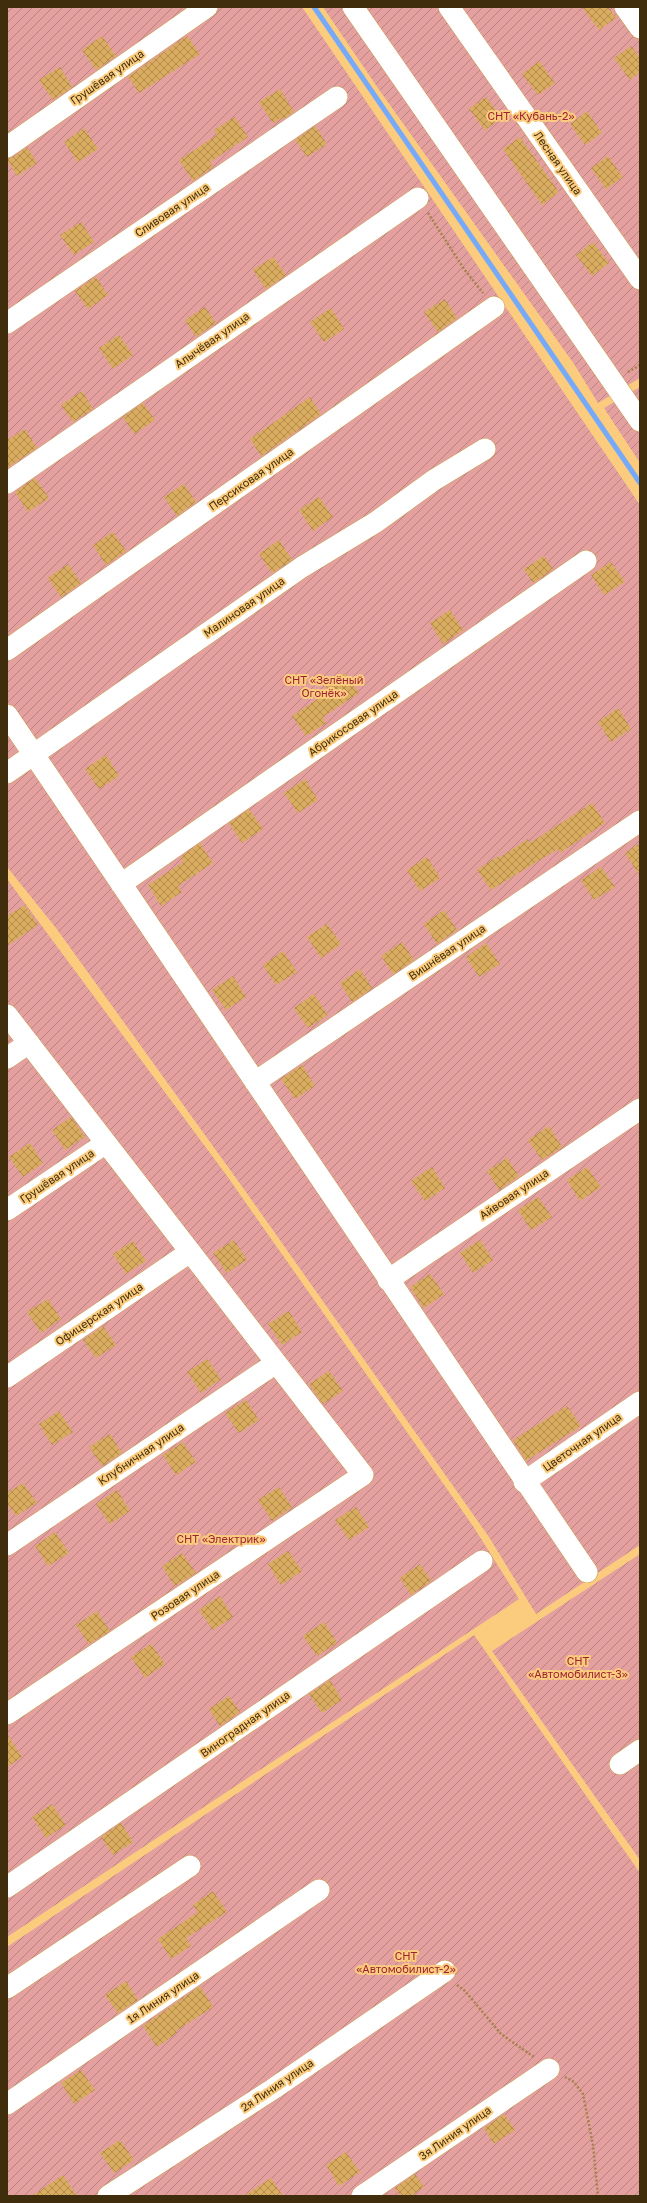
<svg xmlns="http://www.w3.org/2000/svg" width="647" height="2203" font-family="'Golos Text',sans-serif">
	<defs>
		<pattern id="garden-furrows" width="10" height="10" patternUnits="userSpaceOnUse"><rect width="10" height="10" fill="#e49f9f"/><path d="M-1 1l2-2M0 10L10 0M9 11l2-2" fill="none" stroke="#ba8280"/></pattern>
		<pattern id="building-cross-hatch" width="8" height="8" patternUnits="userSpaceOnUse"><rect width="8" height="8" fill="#daac5f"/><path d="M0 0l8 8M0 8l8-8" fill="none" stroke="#b28c4d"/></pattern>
	</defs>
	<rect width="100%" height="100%" fill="#fbcc7e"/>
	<!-- garden -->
	<path fill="url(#garden-furrows)" d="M 7,7 L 302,7 L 640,505 L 640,1545 L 536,1614 L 489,1537 L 246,1192 L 56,928 L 7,867 Z
		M 323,7 L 640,7 L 640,378 L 598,403 L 574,364 L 380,91 Z
		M 640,387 L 640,463 L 604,408 Z
		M 7,879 L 227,1176 L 473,1526 L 519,1599 L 7,1937 Z
		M 640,1554 L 640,1860 L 492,1651 Z
		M 474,1635 L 640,1873 L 640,2196 L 7,2196 L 7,1947 Z"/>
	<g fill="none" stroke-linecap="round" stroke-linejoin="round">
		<!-- stream -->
		<path stroke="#76a9f8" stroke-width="5" d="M 314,7 L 640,483"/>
	</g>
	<!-- building -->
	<path fill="url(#building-cross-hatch)" d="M 582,7 L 608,7 L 616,18 L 599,30 Z
		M 102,36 L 116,56 L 96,70 L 82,50 Z
		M 187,36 L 200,54 L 139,93 L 128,77 Z
		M 631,46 L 640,58 L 640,72 L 630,80 L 614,58 Z
		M 539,61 L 555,83 L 538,95 L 522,74 Z
		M 60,67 L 72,87 L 53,100 L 39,80 Z
		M 280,89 L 294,112 L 282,120 L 281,118 L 273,123 L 259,102 Z
		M 486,97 L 502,118 L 485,130 L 469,109 Z
		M 587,111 L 602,133 L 585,145 L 570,124 Z
		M 235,117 L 248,137 L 210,162 L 213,167 L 193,181 L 179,160 L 217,135 L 214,130 Z
		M 315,126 L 327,144 L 307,157 L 295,140 Z
		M 84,128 L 98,149 L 78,162 L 64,142 Z
		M 520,137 L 559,192 L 542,205 L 503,149 Z
		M 27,147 L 37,163 L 17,176 L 7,159 L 14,157 Z
		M 608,156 L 623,177 L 606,189 L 591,168 Z
		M 81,222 L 94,242 L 74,255 L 60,235 Z
		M 593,242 L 609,263 L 592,276 L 576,255 Z
		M 273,257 L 286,275 L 266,289 L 253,270 Z
		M 96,277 L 108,295 L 88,309 L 75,291 Z
		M 445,299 L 457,318 L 438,332 L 424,312 Z
		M 205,307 L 216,323 L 196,337 L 185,320 Z
		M 331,308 L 344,329 L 324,342 L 310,322 Z
		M 119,335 L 133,355 L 113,369 L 99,348 Z
		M 82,391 L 93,409 L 73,422 L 61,405 Z
		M 310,397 L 321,414 L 261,456 L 250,439 Z
		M 143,403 L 155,420 L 134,434 L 123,417 Z
		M 25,429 L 37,448 L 7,468 L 7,440 Z
		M 35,478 L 49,498 L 28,512 L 15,492 Z
		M 184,484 L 196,502 L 177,516 L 164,497 Z
		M 319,497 L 333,517 L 313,531 L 299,510 Z
		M 113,532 L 126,551 L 106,565 L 93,545 Z
		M 279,540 L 292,560 L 272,573 L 259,554 Z
		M 544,556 L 553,569 L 533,583 L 524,569 Z
		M 611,562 L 625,582 L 604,595 L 591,575 Z
		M 68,564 L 81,583 L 61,597 L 48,578 Z
		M 450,610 L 463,630 L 443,644 L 430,623 Z
		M 345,673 L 359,693 L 323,717 L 326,723 L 306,736 L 292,716 L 328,692 L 325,687 Z
		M 618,708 L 631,729 L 611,742 L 598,722 Z
		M 106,755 L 119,776 L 99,789 L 85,769 Z
		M 305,779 L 318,800 L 298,813 L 284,793 Z
		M 592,803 L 605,823 L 560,853 L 558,849 L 491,890 L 477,870 L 498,856 L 499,858 L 528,839 L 530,843 Z
		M 249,809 L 263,829 L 242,843 L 229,823 Z
		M 200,843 L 213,863 L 178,886 L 182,892 L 161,906 L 148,885 L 183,862 L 181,857 Z
		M 640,843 L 640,876 L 625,853 Z
		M 427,857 L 440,878 L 420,891 L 407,870 Z
		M 601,867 L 615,887 L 594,900 L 581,880 Z
		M 25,905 L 38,925 L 7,946 L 7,916 Z
		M 444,910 L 457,930 L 437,944 L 424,924 Z
		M 327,924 L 341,944 L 321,958 L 307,937 Z
		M 402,942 L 414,960 L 393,974 L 381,956 Z
		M 486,943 L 500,964 L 479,977 L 466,957 Z
		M 283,951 L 297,972 L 276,985 L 263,965 Z
		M 360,969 L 372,988 L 352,1002 L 340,983 Z
		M 233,976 L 246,997 L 226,1010 L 212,990 Z
		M 314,994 L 328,1015 L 308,1028 L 294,1008 Z
		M 302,1065 L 315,1086 L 295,1099 L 281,1079 Z
		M 71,1117 L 85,1137 L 65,1150 L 52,1130 Z
		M 549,1126 L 562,1147 L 542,1160 L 528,1140 Z
		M 30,1143 L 43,1163 L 23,1177 L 9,1157 Z
		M 507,1158 L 519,1176 L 499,1190 L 487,1171 Z
		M 432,1167 L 445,1188 L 425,1201 L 411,1181 Z
		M 587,1167 L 601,1187 L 580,1201 L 567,1180 Z
		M 538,1197 L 552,1217 L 531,1230 L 518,1210 Z
		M 234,1240 L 247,1260 L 227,1273 L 213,1253 Z
		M 480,1240 L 493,1260 L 473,1273 L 460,1253 Z
		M 133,1241 L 146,1261 L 126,1274 L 113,1254 Z
		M 430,1274 L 444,1294 L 424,1308 L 410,1287 Z
		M 48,1299 L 61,1319 L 41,1333 L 27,1312 Z
		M 289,1311 L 302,1332 L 282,1345 L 268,1324 Z
		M 103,1326 L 116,1345 L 96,1358 L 83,1340 Z
		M 207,1359 L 221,1379 L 201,1393 L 187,1372 Z
		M 329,1371 L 343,1391 L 323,1404 L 309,1384 Z
		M 246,1400 L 259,1420 L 239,1433 L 225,1413 Z
		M 567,1406 L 581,1426 L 526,1461 L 513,1440 Z
		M 59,1411 L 73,1432 L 52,1445 L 39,1424 Z
		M 110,1434 L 122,1453 L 102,1466 L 89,1447 Z
		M 183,1442 L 196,1462 L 176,1475 L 163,1455 Z
		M 23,1483 L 37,1503 L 16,1516 L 7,1503 L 7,1493 Z
		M 279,1487 L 292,1507 L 272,1521 L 258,1500 Z
		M 117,1490 L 130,1511 L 110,1524 L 96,1504 Z
		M 356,1507 L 369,1527 L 349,1540 L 335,1520 Z
		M 55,1532 L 69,1553 L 48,1566 L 35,1546 Z
		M 288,1551 L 302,1571 L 281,1585 L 268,1564 Z
		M 182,1553 L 196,1573 L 175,1586 L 162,1566 Z
		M 420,1564 L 431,1581 L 411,1595 L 400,1578 Z
		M 220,1596 L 233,1617 L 213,1630 L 199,1610 Z
		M 97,1611 L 110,1631 L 89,1644 L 76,1625 Z
		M 324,1622 L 337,1643 L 317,1656 L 303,1636 Z
		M 151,1644 L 165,1664 L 145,1678 L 131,1657 Z
		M 330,1680 L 342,1700 L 322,1713 L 309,1694 Z
		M 229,1696 L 240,1712 L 220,1726 L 209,1709 Z
		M 7,1734 L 22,1757 L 7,1767 Z
		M 52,1804 L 66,1825 L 46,1838 L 32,1817 Z
		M 121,1823 L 133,1842 L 113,1855 L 101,1837 Z
		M 213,1891 L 227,1912 L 186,1938 L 191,1946 L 171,1959 L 158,1939 L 198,1912 L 193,1905 Z
		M 126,1981 L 138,2000 L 118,2013 L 105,1995 Z
		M 200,1986 L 213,2007 L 176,2031 L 177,2033 L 157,2047 L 143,2026 Z
		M 81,2070 L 95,2090 L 74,2104 L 61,2083 Z
		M 504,2114 L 515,2130 L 494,2144 L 484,2128 Z
		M 120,2140 L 134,2160 L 114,2173 L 100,2153 Z
		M 346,2152 L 360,2172 L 339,2186 L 326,2165 Z
		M 415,2174 L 424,2187 L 411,2196 L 400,2196 L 395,2188 Z
		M 63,2175 L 77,2196 L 32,2196 Z
		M 271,2178 L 283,2196 L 244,2196 Z"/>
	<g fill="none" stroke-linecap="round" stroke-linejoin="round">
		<defs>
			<path id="minor" d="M 353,7 L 640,421
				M 449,7 L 640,279
				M 625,7 L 640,28
				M 7,147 L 207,7
				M 7,323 L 337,97
				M 7,483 L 418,198
				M 7,650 L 494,307
				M 7,715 L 587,1572
				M 7,773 L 302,567 L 376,522 L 434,480 L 485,449
				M 121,884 L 586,561
				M 7,1015 L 363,1475 L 7,1714
				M 7,1058 L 29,1043
				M 255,1082 L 640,821
				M 7,1210 L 106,1143
				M 388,1280 L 640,1109
				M 7,1377 L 190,1252
				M 524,1482 L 640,1402
				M 7,1545 L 276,1363
				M 620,1764 L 640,1750
				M 7,1887 L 482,1561
				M 7,1988 L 190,1866
				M 7,2104 L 319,1890
				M 108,2196 L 273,2089 L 445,1971
				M 362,2196 L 549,2069"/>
		</defs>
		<!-- minor casing -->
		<use href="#minor" stroke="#cc9f52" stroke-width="22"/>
		<!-- path -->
		<path stroke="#a48249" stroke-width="2.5" stroke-dasharray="2 2" stroke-linecap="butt" d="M 428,213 L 464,269 L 483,293
			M 628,372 L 640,365
			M 457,1985 L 465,1991 L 501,2034 L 534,2057
			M 565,2077 L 574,2082 L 583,2094 L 593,2145 L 598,2196"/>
		<!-- minor -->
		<use href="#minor" stroke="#fff" stroke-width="21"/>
	</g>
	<g text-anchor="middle" stroke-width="4" stroke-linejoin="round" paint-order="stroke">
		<!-- street labels -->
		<g font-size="11" fill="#402d0c" stroke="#fbcc7e">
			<text transform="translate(107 77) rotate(-35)" y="4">Грушёвая улица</text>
			<text transform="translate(558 163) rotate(55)" y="4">Лесная улица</text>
			<text transform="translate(172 210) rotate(-34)" y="4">Сливовая улица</text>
			<text transform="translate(212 340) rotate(-35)" y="4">Алычёвая улица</text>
			<text transform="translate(251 479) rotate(-35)" y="4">Персиковая улица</text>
			<text transform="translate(244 607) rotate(-35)" y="4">Малиновая улица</text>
			<text transform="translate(353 723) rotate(-35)" y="4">Абрикосовая улица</text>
			<text transform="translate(447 952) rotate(-34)" y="4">Вишнёвая улица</text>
			<text transform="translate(57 1176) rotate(-34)" y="4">Грушёвая улица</text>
			<text transform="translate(514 1194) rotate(-34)" y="4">Айвовая улица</text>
			<text transform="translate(99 1314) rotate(-34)" y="4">Офицерская улица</text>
			<text transform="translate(582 1442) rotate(-35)" y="4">Цветочная улица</text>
			<text transform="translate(141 1454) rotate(-34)" y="4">Клубничная улица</text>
			<text transform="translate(185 1595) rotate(-34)" y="4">Розовая улица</text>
			<text transform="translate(245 1724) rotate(-35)" y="4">Виноградная улица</text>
			<text transform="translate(163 1997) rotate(-34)" y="4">1я Линия улица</text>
			<text transform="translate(277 2085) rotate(-34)" y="4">2я Линия улица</text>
			<text transform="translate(455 2133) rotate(-35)" y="4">3я Линия улица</text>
		</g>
		<!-- park labels -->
		<g font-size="11" fill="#9d2233" stroke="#fbcc7e">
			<text x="531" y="120">СНТ «Кубань-2»</text>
			<text x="324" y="684">СНТ «Зелёный<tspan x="324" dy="13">Огонёк»</tspan></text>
			<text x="221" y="1543">СНТ «Электрик»</text>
			<text x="578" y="1665">СНТ<tspan x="578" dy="13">«Автомобилист-3»</tspan></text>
			<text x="406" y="1960">СНТ<tspan x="406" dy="13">«Автомобилист-2»</tspan></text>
		</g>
	</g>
	<!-- border -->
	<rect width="647" height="2203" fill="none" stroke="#402d0c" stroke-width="16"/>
</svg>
